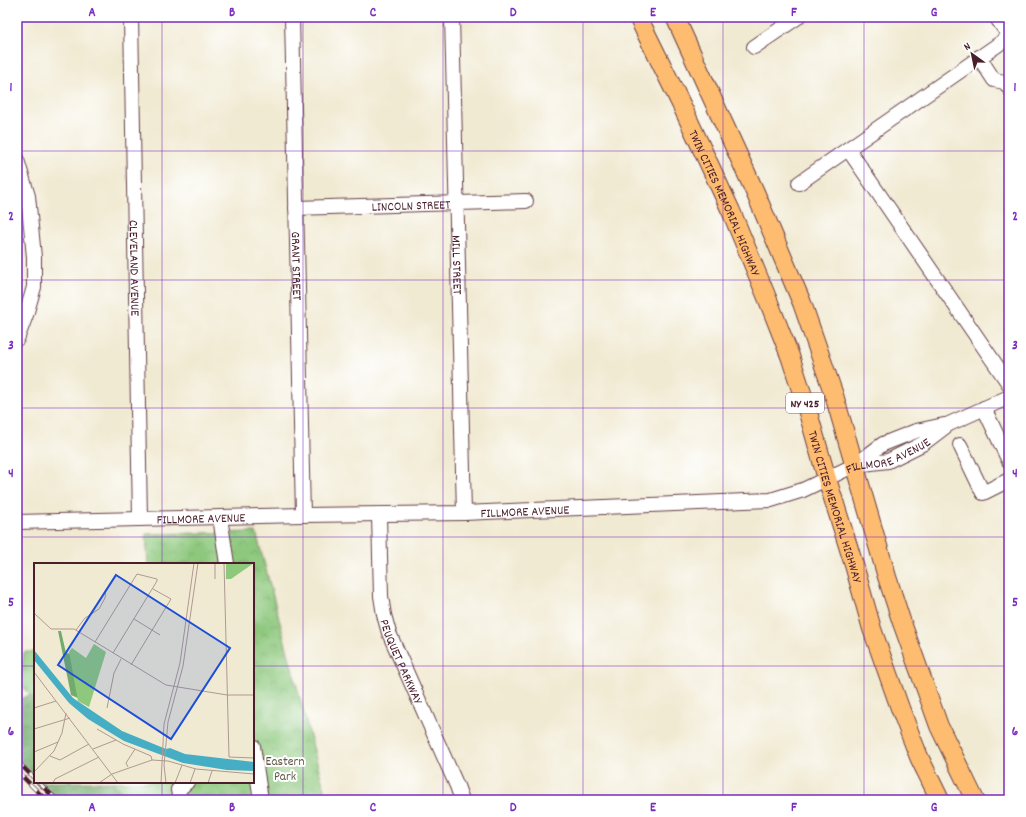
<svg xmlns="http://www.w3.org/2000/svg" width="1026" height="817" font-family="Dekko,sans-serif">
	<defs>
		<pattern id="forest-crowns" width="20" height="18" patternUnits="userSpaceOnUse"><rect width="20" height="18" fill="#72ac6c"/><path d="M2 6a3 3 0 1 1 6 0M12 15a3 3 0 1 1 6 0" fill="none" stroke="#608b59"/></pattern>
		<pattern id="park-crowns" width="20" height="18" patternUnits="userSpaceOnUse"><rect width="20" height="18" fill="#8dc87d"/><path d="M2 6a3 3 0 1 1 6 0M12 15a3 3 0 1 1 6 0" fill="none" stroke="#7bab6c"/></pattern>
	</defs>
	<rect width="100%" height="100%" fill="#fff"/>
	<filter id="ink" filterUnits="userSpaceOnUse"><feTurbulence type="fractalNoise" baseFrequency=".025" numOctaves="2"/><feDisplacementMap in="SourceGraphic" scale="8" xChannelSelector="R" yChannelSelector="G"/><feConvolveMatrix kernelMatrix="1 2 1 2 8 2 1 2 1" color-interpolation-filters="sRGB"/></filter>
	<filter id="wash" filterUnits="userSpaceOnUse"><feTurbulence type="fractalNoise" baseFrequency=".012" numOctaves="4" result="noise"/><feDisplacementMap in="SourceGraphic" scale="16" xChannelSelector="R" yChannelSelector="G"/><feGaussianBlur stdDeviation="0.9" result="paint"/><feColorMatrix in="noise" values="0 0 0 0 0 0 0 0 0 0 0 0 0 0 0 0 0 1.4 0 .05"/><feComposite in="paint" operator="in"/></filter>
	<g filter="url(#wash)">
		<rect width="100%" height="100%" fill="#f1ead3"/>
		<!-- forest -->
		<path fill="url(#forest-crowns)" stroke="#5e664c" d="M 35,693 L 35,776 L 17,758 L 17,700 Z
			M 41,782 L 173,782 L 176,800 L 59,800 Z"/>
		<!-- park -->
		<path fill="url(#park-crowns)" stroke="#6c7454" d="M 256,532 L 327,800 L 129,800 L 112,782 L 253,782 L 253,564 L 148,564 L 146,534 Z
			M 24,652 L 35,652 L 35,700 L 20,684 Z"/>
	</g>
	<g filter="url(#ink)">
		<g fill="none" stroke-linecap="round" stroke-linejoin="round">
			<defs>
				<g id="minor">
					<path id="s1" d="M 131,17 L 140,519"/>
					<path id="s2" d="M 292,17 L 303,515"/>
					<path id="s3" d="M 452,17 L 464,513"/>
					<path d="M 996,17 L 1009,35"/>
					<path d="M 754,47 L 798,17"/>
					<path d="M 979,57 L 994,80 L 1005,82 L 1009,88"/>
					<path d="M 848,149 L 1009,384"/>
					<path d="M 17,160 L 28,196 L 34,257 L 34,287 L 26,315 L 17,339"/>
					<path d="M 799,183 L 1009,37"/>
					<path id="s4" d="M 296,208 L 526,201"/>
					<path d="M 984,408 L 1009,461"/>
					<path d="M 960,445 L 983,493 L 1009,480"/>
					<path d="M 855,465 L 883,444 L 916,431 L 944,425"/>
					<path id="s5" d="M 379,515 L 381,596 L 384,615 L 389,633 L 457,786 L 462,800"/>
					<path d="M 220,517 L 227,564"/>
					<path id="s6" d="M 17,522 L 303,515 L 464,513 L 771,500 L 803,490 L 855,465 L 888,461 L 924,443 L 949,424 L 1009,397"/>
					<path d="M 253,746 L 261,800"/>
					<path d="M 180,800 L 178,790 L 187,782"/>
				</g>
				<g id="major">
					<path id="s7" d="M 638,17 L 681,104 L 731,211 L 768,300 L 790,356 L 805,402 L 827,479 L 854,565 L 872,629 L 900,708 L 919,757 L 940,800"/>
					<path d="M 675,17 L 755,192 L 802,303 L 834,395 L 887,577 L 901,620 L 939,726 L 975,800"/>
				</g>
			</defs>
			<!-- minor casing -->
			<use href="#minor" stroke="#633d44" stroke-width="16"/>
			<!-- major casing -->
			<use href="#major" stroke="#633d44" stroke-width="20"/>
			<!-- minor -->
			<use href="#minor" stroke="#fff" stroke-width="14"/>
			<!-- major -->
			<use href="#major" stroke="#febc70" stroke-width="18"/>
			<defs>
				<path id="rail" d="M 17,761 L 35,779
					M 17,771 L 46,800
					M 38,782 L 57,800"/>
			</defs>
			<!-- rail casing -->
			<use href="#rail" stroke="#4a1f2b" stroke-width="4.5"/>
			<!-- rail -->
			<use href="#rail" stroke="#fff" stroke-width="3" stroke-dasharray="9" stroke-linecap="butt"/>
		</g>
	</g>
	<!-- grid -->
	<path fill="none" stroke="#7b2cbf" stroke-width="1" stroke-opacity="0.55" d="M 162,17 L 162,564M 303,17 L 303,800M 443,17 L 443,800M 583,17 L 583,800M 723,17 L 723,800M 864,17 L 864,800M 17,151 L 1009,151M 17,280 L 1009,280M 17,408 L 1009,408M 17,537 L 1009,537M 17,666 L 35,666M 253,666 L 1009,666M 162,782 L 162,800"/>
	<g text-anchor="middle" stroke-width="4" stroke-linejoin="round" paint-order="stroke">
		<!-- shield labels -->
		<rect fill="#fff" stroke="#80626b" stroke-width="1" x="786" y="393" width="38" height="20" rx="3"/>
		<g font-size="12" font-weight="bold" fill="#4a1f2b">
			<text x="805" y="407">NY 425</text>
		</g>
		<!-- street labels -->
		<g font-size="13" fill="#4a1f2b" stroke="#fff">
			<text dy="5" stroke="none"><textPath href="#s7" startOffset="205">TWIN CITIES MEMORIAL HIGHWAY</textPath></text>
			<text dy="5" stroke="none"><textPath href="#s4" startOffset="115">LINCOLN STREET</textPath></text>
			<text dy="5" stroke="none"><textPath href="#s3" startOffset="248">MILL STREET</textPath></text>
			<text dy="5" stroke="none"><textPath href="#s2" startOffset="249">GRANT STREET</textPath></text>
			<text dy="5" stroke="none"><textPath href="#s1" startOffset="251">CLEVELAND AVENUE</textPath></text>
			<text dy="5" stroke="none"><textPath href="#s6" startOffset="880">FILLMORE AVENUE</textPath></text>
			<text dy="5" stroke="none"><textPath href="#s7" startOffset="529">TWIN CITIES MEMORIAL HIGHWAY</textPath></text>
			<text dy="5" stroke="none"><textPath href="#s6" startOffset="508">FILLMORE AVENUE</textPath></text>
			<text dy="5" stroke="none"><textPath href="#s6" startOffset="184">FILLMORE AVENUE</textPath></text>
			<text dy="5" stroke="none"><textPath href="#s5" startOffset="150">PEUQUET PARKWAY</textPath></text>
		</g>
		<!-- park labels -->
		<g font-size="13" fill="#615a48" stroke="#fff">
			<text x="285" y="765">Eastern<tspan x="285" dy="15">Park</tspan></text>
		</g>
	</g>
	<!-- overview -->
	<g transform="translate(34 563)">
		<rect width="220" height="220" fill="#f1ead3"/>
		<path d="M 192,0 L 220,0 L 197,16 L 192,16 Z" fill="#8dc87d"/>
		<path d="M 24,68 L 27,68 L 32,90 L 37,91 L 46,132 L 44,135 L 37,132 Z" fill="#72ac6c"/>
		<path d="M 60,81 L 72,89 L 55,144 L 44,138 L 35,89 L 38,85 L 52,95 Z" fill="#8dc87d"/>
		<path d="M 0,87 L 39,135 L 88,168 L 132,186 L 136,185 L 151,191 L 220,199 L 220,208 L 193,207 L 149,200 L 90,178 L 54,156 L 35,140 L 0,97 Z" fill="#45aec4"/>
		<path fill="none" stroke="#ae9990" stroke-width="1" d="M 190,0 L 195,194 L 220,195M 181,16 L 181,0M 0,50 L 17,66 L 40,66 L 132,122 L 193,132 L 220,132M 100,56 L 126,72M 42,67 L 51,55 L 65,46 L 71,35 L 72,26M 61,79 L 103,11 L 123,16 L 123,18 L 79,90M 97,102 L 137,36 L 119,26M 0,109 L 84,220M 0,145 L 22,138M 73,145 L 80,110 L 87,96M 0,166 L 36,155M 63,166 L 89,181 L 117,193 L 118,197M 59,186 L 82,177M 0,189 L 24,179M 16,193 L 26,197 L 55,181M 94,204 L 92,200 L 101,186M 0,209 L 20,188 L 28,170 L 32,150M 19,220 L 21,216 L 65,194M 65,220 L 78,211 L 118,197 L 134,198 L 162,206 L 220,211M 127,220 L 130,161 L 146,100 L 160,0M 132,220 L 130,202 L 134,159 L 149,103 L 164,0M 141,220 L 148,202M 156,220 L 161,206M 174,220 L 178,208"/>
		<path fill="#1d4ed8" fill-opacity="0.15" stroke="#1d4ed8" stroke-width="2" d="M 82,12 L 196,85 L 137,176 L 24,102 Z"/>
		<rect width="220" height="220" fill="none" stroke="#4a1f2b" stroke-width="2"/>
	</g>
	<!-- margin -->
	<rect width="1026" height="817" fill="none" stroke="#fff" stroke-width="44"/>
	<!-- north arrow -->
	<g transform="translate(972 54) rotate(327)" stroke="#ffffff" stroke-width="3" paint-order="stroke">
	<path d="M0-3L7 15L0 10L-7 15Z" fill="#4a1f2b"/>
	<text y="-6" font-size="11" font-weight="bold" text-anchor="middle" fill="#4a1f2b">N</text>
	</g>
	<rect x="22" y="22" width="982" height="773" fill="none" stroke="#7b2cbf" stroke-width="1.5"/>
	<g font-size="13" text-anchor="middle" font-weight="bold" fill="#7b2cbf">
		<text x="92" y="16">A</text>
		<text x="232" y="16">B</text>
		<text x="373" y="16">C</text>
		<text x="513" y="16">D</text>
		<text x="653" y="16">E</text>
		<text x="794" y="16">F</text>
		<text x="934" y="16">G</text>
		<text x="11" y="91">1</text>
		<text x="1015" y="91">1</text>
		<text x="11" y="220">2</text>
		<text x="1015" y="220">2</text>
		<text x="11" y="349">3</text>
		<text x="1015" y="349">3</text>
		<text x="11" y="477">4</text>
		<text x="1015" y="477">4</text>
		<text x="11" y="606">5</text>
		<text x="1015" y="606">5</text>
		<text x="11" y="735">6</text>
		<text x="1015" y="735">6</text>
		<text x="92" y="811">A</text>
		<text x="232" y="811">B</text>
		<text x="373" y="811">C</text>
		<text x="513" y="811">D</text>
		<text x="653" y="811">E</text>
		<text x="794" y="811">F</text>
		<text x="934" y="811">G</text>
	</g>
</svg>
